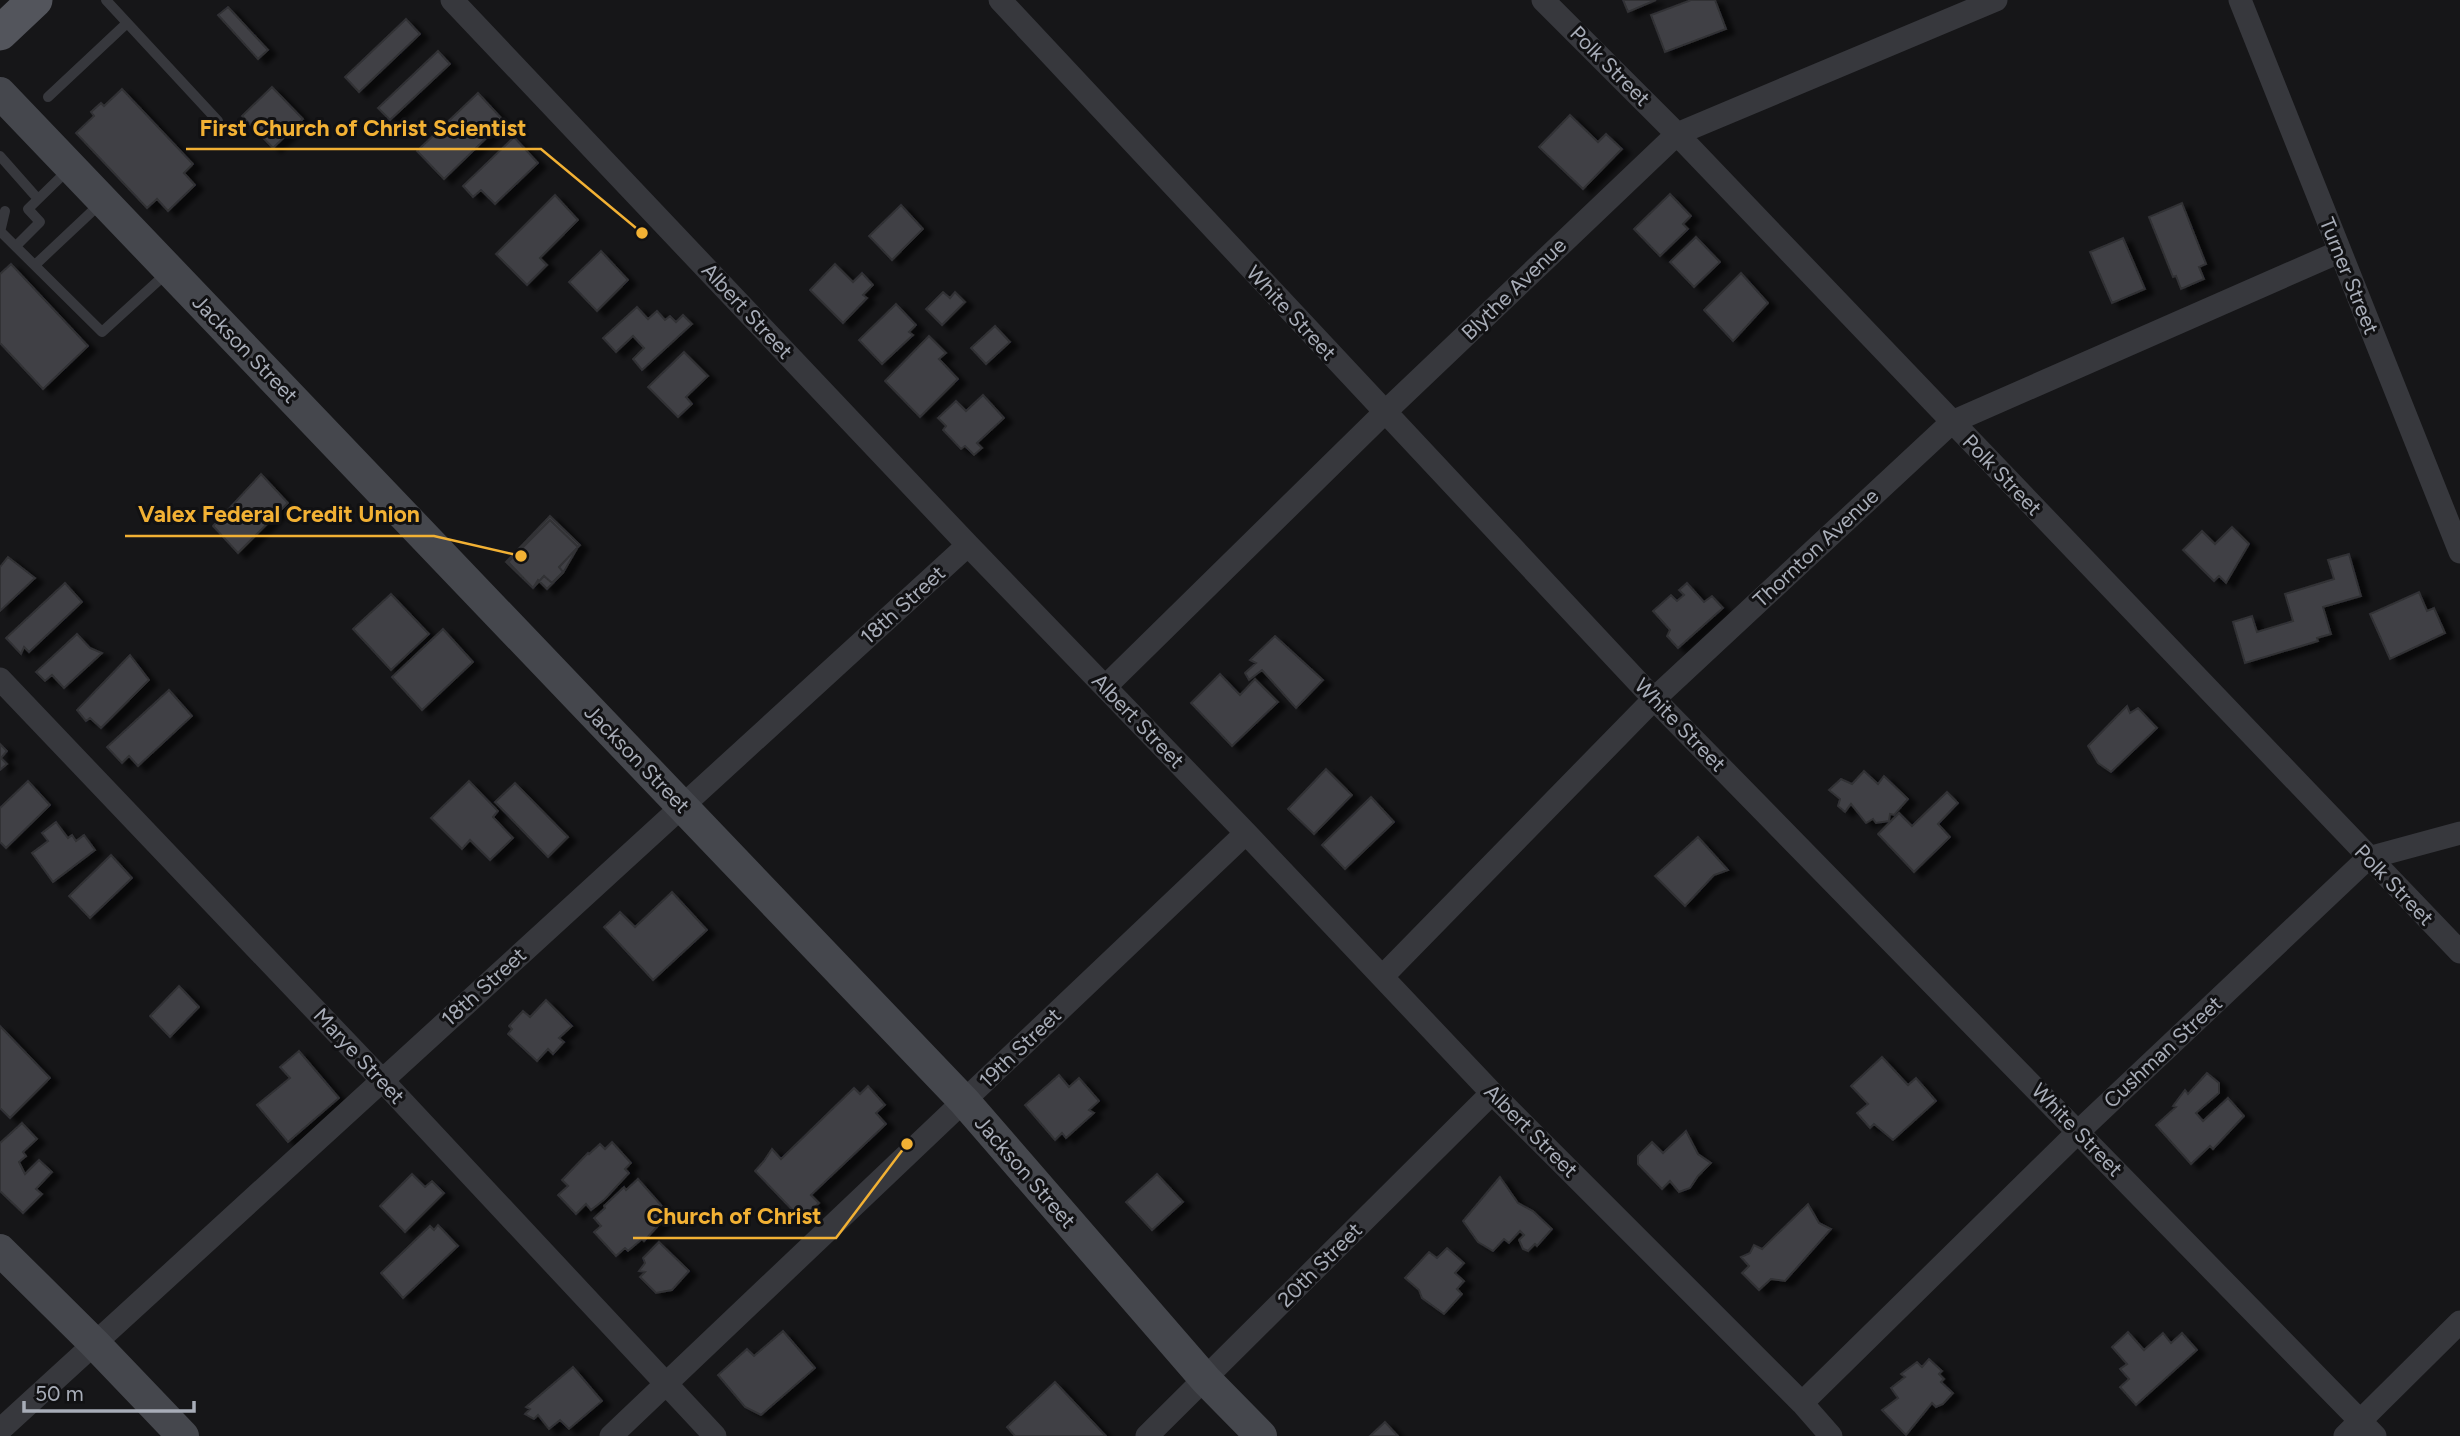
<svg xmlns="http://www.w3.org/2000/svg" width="2460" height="1436" font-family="Figtree,sans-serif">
	<defs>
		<filter id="shadow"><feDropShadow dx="8" dy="4.5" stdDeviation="2" flood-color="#0009"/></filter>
	</defs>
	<rect width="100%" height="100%" fill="#161618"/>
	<!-- building -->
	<path fill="#404145" stroke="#303034" stroke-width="2" filter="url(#shadow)" d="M 1623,0 L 1656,0 L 1628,12 Z
		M 1691,0 L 1715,0 L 1726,29 L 1665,52 L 1651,15 Z
		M 228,7 L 268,50 L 258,59 L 218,15 Z
		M 406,19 L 420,34 L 359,92 L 345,77 Z
		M 438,51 L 450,64 L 390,120 L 378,108 Z
		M 272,87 L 303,119 L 273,148 L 242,116 Z
		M 122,89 L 193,164 L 184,173 L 195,185 L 168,211 L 157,199 L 147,208 L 76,133 L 94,116 L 91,112 L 101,103 L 104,106 Z
		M 478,93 L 504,121 L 444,179 L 417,151 Z
		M 1570,115 L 1598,142 L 1606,134 L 1622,149 L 1583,189 L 1539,147 Z
		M 514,137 L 538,163 L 495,204 L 481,190 L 473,197 L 463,186 Z
		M 1670,194 L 1691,216 L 1683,224 L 1688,229 L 1660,256 L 1634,229 Z
		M 555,195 L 578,220 L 540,258 L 547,265 L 527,285 L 496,254 Z
		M 2182,203 L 2206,264 L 2199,267 L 2204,279 L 2181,289 L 2176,276 L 2173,277 L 2149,217 Z
		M 901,205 L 923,229 L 892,260 L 869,236 Z
		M 1696,237 L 1720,262 L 1694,287 L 1670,262 Z
		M 2123,238 L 2145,289 L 2112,303 L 2090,252 Z
		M 601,251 L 628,280 L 597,311 L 569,282 Z
		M 11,264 L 88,346 L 43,389 L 0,343 L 0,274 Z
		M 835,264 L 853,282 L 862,273 L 873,285 L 863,295 L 867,298 L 843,323 L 810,290 Z
		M 1741,273 L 1768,303 L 1733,341 L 1704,310 Z
		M 943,292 L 950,298 L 955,292 L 965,302 L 942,325 L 926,309 Z
		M 896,304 L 916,325 L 909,332 L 913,335 L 882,364 L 859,340 Z
		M 637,307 L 648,319 L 657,311 L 665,320 L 670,316 L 676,322 L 683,315 L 692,324 L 642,370 L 633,359 L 644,348 L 633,336 L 616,352 L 603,338 Z
		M 995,326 L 1010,342 L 986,364 L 971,348 Z
		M 929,336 L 946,353 L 939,359 L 958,379 L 920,417 L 885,381 Z
		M 684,352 L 708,376 L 686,397 L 692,404 L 678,417 L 648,387 Z
		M 983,395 L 1004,418 L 977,443 L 982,448 L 974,455 L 965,446 L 961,449 L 943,430 L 946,426 L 938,418 L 956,401 L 966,411 Z
		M 261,474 L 288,503 L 238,553 L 213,526 Z
		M 550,516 L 580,545 L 559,567 L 563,572 L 552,583 L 544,576 L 533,588 L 506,562 Z
		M 550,520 L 578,547 L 563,573 L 547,589 L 538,580 L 533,588 L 508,562 Z
		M 2232,527 L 2249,544 L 2226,583 L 2219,576 L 2214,581 L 2183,550 L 2202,531 L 2215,544 Z
		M 2349,554 L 2361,596 L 2323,607 L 2331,634 L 2317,638 L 2318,641 L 2245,663 L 2233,622 L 2252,616 L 2257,632 L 2293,621 L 2285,594 L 2334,579 L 2328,560 Z
		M 8,557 L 35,578 L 0,611 L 0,567 Z
		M 65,583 L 82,602 L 29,652 L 24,647 L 21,654 L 6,638 Z
		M 1687,583 L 1704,602 L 1712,596 L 1723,608 L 1678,648 L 1667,636 L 1670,630 L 1653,611 L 1671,595 L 1677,601 L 1684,595 L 1679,590 Z
		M 2419,592 L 2427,611 L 2434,608 L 2445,633 L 2390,659 L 2370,614 Z
		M 391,594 L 429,634 L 391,670 L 353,629 Z
		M 443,629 L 473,662 L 422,710 L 392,677 Z
		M 77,634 L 90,648 L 102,653 L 64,688 L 52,675 L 45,681 L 36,672 Z
		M 1275,636 L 1323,680 L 1296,708 L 1262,670 L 1249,680 L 1245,673 L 1256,663 L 1250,660 Z
		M 130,655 L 149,680 L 101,728 L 90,718 L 86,721 L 77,710 Z
		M 1220,674 L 1240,695 L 1255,679 L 1278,702 L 1232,746 L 1191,703 Z
		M 169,690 L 192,716 L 138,766 L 129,756 L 122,763 L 107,747 Z
		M 2127,706 L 2130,713 L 2138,708 L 2157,728 L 2111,772 L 2098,763 L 2088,746 Z
		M 0,744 L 7,751 L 1,758 L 7,764 L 0,770 Z
		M 1326,769 L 1352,795 L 1314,834 L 1288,809 Z
		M 1864,771 L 1878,784 L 1884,776 L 1908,799 L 1894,815 L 1890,814 L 1889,821 L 1876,823 L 1873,819 L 1866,823 L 1851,804 L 1845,812 L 1838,806 L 1840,799 L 1829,790 L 1841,779 L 1852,784 Z
		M 28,781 L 50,805 L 6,848 L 0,842 L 0,808 Z
		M 469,781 L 498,811 L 493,817 L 513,838 L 490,860 L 470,840 L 462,849 L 431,818 Z
		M 515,783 L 568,837 L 548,857 L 495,802 Z
		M 1947,792 L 1958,803 L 1938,824 L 1950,837 L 1914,872 L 1878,834 L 1899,813 L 1912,826 Z
		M 1371,797 L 1394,822 L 1345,869 L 1322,845 Z
		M 56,822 L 68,838 L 72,835 L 76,841 L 84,835 L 95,850 L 53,882 L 32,853 L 48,841 L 42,833 Z
		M 1698,837 L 1728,870 L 1714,875 L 1685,906 L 1655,876 Z
		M 111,855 L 132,878 L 90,918 L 69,896 Z
		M 672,892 L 707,930 L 653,980 L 604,927 L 620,912 L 635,927 Z
		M 179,986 L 199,1007 L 170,1037 L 150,1016 Z
		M 546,1000 L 572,1026 L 559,1038 L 564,1042 L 553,1054 L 548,1049 L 537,1061 L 508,1034 L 512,1029 L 509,1026 L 523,1011 L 530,1017 Z
		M 0,1026 L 50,1078 L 10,1118 L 0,1108 Z
		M 299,1051 L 339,1098 L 288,1142 L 257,1105 L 290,1078 L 280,1067 Z
		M 1882,1057 L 1908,1085 L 1916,1078 L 1936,1101 L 1893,1140 L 1874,1124 L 1870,1128 L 1857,1113 L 1868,1104 L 1851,1086 Z
		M 2207,1073 L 2219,1083 L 2219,1093 L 2196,1113 L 2203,1121 L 2228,1098 L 2244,1116 L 2213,1149 L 2210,1146 L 2191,1164 L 2156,1125 L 2176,1107 L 2173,1106 L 2185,1090 L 2188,1094 Z
		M 1059,1075 L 1069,1087 L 1079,1078 L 1099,1101 L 1089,1110 L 1094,1113 L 1066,1138 L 1062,1133 L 1055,1140 L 1025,1105 Z
		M 868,1086 L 885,1105 L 876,1113 L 886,1124 L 811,1195 L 819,1203 L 802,1220 L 755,1171 L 764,1161 L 772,1149 L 781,1159 L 854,1088 L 860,1094 Z
		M 22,1123 L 37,1139 L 23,1152 L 26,1156 L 19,1162 L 25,1174 L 39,1160 L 52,1172 L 36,1189 L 42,1194 L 23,1213 L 0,1191 L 0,1143 Z
		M 1686,1131 L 1698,1154 L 1711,1163 L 1698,1176 L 1690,1188 L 1679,1192 L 1670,1181 L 1662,1189 L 1638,1164 L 1638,1156 L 1652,1142 L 1663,1153 Z
		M 612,1142 L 631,1163 L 625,1169 L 629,1173 L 605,1199 L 591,1210 L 586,1204 L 576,1214 L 558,1195 L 568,1186 L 562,1180 L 588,1153 L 589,1154 L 600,1144 L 605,1149 Z
		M 412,1174 L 425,1187 L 432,1181 L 444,1193 L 405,1232 L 380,1206 Z
		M 1157,1174 L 1183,1202 L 1152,1230 L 1126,1202 Z
		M 1500,1177 L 1518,1203 L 1533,1211 L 1552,1229 L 1537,1246 L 1535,1244 L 1528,1251 L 1523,1249 L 1519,1240 L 1524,1235 L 1520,1231 L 1509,1243 L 1504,1239 L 1493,1251 L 1478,1242 L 1463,1221 Z
		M 638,1179 L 669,1214 L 644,1241 L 642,1239 L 628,1251 L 625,1248 L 616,1256 L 594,1232 L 601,1226 L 594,1218 L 605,1208 L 604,1206 L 624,1187 L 626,1190 Z
		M 1808,1204 L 1819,1223 L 1831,1229 L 1785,1281 L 1771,1279 L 1759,1290 L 1742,1273 L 1749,1266 L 1741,1257 L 1750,1253 L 1754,1245 L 1762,1249 Z
		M 438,1225 L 458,1246 L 403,1298 L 381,1273 L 430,1226 L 434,1230 Z
		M 659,1242 L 689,1271 L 672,1290 L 656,1293 L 640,1277 L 645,1272 L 639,1271 L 645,1263 L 643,1258 Z
		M 1447,1248 L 1464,1263 L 1455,1273 L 1464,1281 L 1457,1289 L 1462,1294 L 1444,1314 L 1422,1298 L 1419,1290 L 1405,1278 L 1429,1252 L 1437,1258 Z
		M 783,1331 L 815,1368 L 761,1415 L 745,1407 L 718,1375 L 747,1349 L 754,1356 Z
		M 2128,1332 L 2144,1350 L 2163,1333 L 2171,1343 L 2182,1333 L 2197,1350 L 2136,1405 L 2120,1387 L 2129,1379 L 2120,1369 L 2127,1364 L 2112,1347 Z
		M 1929,1359 L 1942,1371 L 1939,1374 L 1944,1379 L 1941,1382 L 1953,1393 L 1943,1404 L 1936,1407 L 1932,1403 L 1906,1435 L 1882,1410 L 1898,1398 L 1891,1388 L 1905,1377 L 1901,1374 L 1917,1362 L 1922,1367 Z
		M 573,1367 L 602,1401 L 569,1429 L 560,1420 L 549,1429 L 538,1415 L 534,1419 L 525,1414 L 530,1409 L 526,1407 Z
		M 1055,1382 L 1106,1436 L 1015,1436 L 1007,1427 Z
		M 1385,1422 L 1398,1436 L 1370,1436 Z"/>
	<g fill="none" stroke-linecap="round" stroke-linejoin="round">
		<!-- lane -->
		<path stroke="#37383d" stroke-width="10" d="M 106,0 L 218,121
			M 48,97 L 127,23
			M 0,156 L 38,199
			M 0,232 L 5,211
			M 1,232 L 102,332 L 169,271
			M 16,246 L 40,222 L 28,209 L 70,168
			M 35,265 L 102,202"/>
		<!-- street -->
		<path stroke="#37383d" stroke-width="23" d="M 452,0 L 968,545 L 1246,833 L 1492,1093 L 1802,1403 L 1831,1436
			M 1000,0 L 1654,699 L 2375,1436
			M 1543,0 L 1677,134 L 2460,952
			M 2240,0 L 2460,552
			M 0,679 L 382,1080 L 715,1436
			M 1105,687 L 1384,413 L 1677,134 L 1996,0
			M 1383,976 L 1654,699 L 1952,422 L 2339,252
			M 1802,1403 L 2078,1132 L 2368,858 L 2460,833
			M 0,1430 L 968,545
			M 611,1436 L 1246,833
			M 1147,1436 L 1492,1093
			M 2345,1436 L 2460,1322"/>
		<!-- secondary -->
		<path stroke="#45474d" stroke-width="32" d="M 0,93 L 964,1101 L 1206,1380 L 1261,1436
			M 0,1250 L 94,1343 L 183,1436"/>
		<!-- primary -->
		<path stroke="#53555c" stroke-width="35" d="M 0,33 L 35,0"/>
	</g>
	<g text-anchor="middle" stroke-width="6" stroke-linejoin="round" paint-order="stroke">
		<!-- street labels -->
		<g font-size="21" fill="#a8adb8" stroke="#111113">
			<text transform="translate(1610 66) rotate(45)" y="7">Polk Street</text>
			<text transform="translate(2349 276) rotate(68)" y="7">Turner Street</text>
			<text transform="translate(1514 289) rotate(-44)" y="7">Blythe Avenue</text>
			<text transform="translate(747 311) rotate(47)" y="7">Albert Street</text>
			<text transform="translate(1291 313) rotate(47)" y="7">White Street</text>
			<text transform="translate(245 349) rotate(46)" y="7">Jackson Street</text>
			<text transform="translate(2002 475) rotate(46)" y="7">Polk Street</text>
			<text transform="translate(1816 548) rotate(-43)" y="7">Thornton Avenue</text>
			<text transform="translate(903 605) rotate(-42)" y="7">18th Street</text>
			<text transform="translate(1138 721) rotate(46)" y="7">Albert Street</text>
			<text transform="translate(1680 725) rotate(46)" y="7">White Street</text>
			<text transform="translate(637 759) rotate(46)" y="7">Jackson Street</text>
			<text transform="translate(2394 885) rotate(46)" y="7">Polk Street</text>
			<text transform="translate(484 987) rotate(-42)" y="7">18th Street</text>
			<text transform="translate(1020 1048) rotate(-44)" y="7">19th Street</text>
			<text transform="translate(2163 1052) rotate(-43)" y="7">Cushman Street</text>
			<text transform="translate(359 1056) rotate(47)" y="7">Marye Street</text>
			<text transform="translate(2077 1130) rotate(46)" y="7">White Street</text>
			<text transform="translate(1531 1131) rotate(45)" y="7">Albert Street</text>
			<text transform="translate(1025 1172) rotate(49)" y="7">Jackson Street</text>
			<text transform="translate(1320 1265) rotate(-45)" y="7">20th Street</text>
		</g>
	</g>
	<!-- callouts -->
	<path fill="none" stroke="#f2b134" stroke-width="2.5" d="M642 233L541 149H186M521 556L434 536H125M907 1144L836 1238H633"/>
	<g fill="#f2b134" stroke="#111113" stroke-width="2.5">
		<circle cx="642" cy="233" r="7"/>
		<circle cx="521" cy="556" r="7"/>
		<circle cx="907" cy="1144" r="7"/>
	</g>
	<g font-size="23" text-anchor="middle" font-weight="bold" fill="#f2b134" stroke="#111113" stroke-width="6" stroke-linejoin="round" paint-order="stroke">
		<text x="363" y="136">First Church of Christ Scientist</text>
		<text x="279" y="522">Valex Federal Credit Union</text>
		<text x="734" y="1224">Church of Christ</text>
	</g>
	<!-- scale -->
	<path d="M24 1401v10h170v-10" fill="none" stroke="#a8adb8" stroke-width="3.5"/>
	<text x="35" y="1401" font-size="21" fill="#a8adb8" stroke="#111113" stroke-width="5" paint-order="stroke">50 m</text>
</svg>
